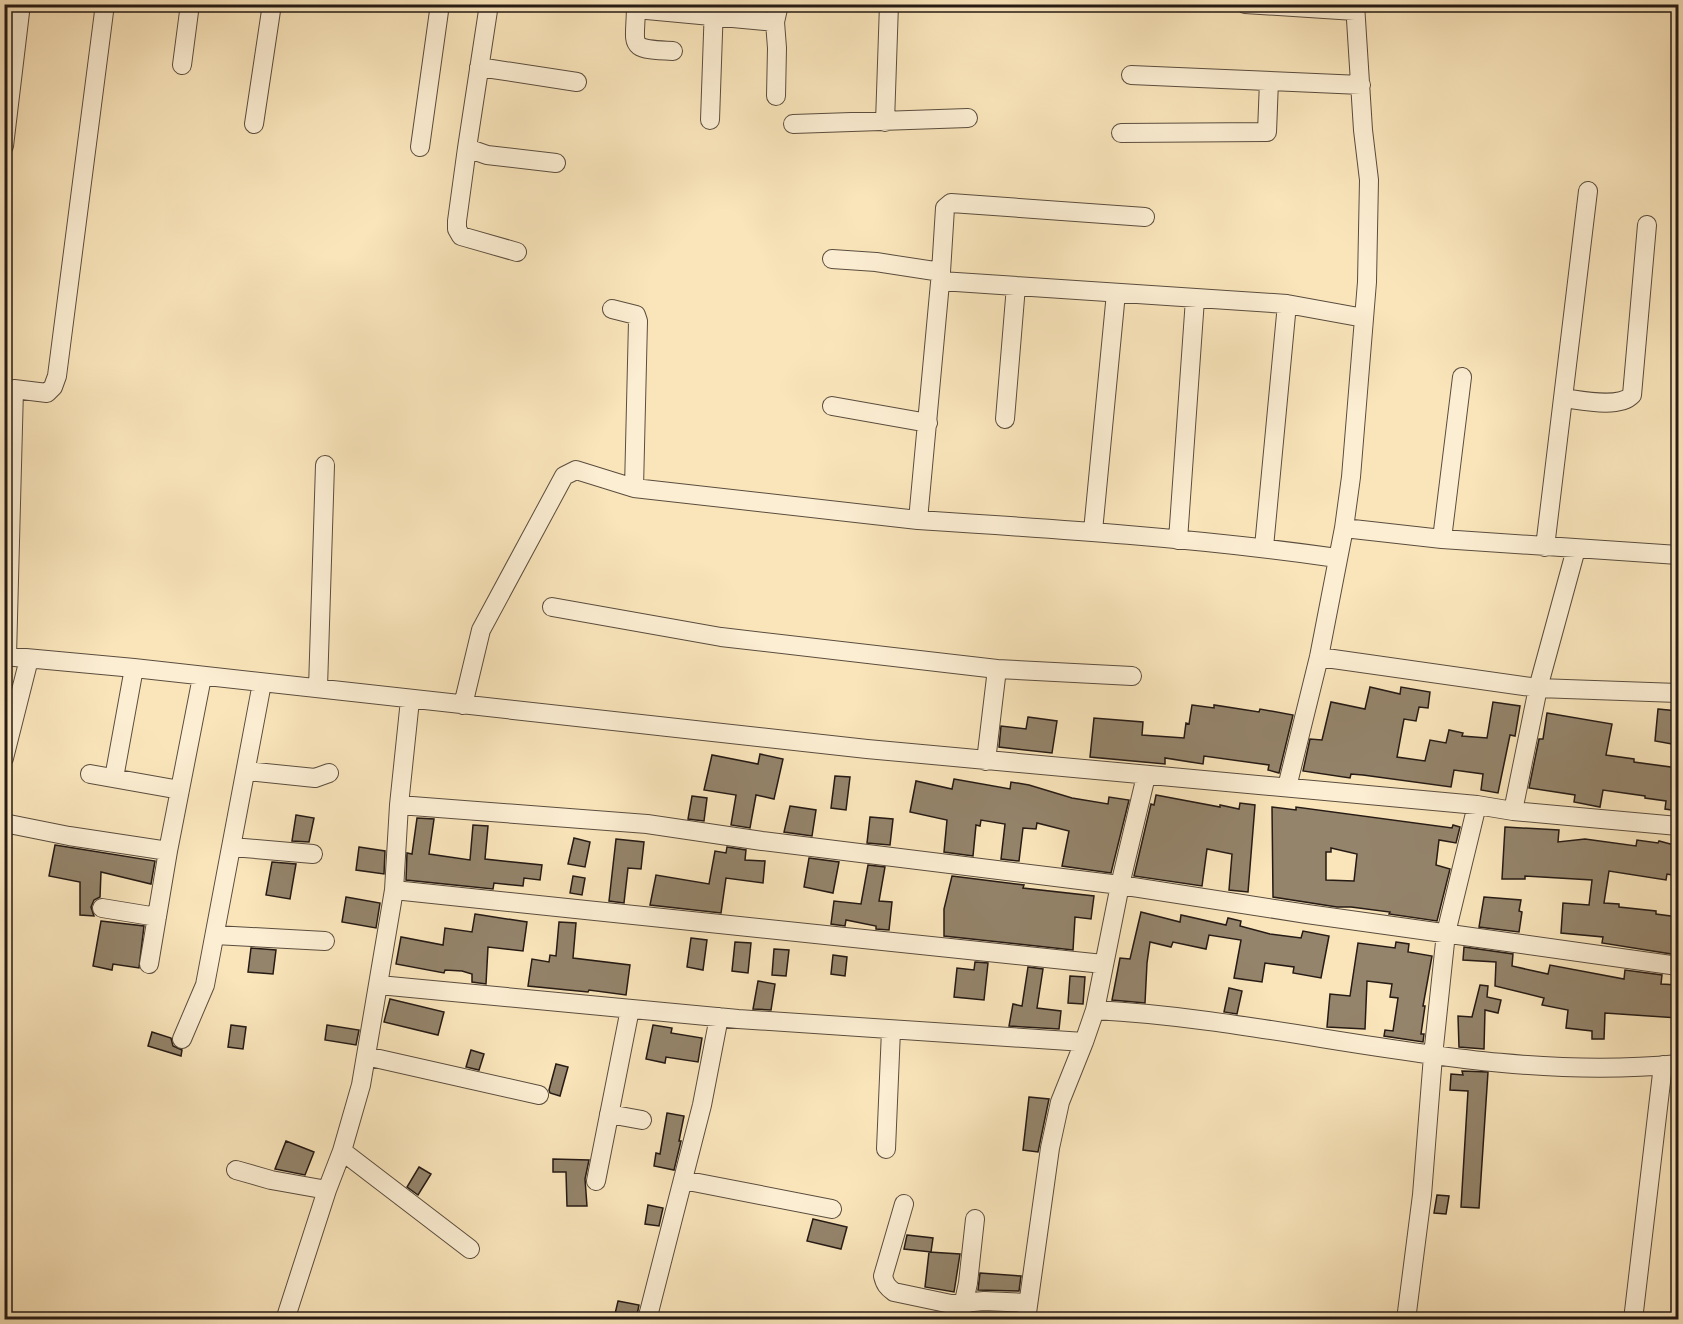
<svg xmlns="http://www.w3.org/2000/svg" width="1683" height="1324" font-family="'IM FELL DW Pica',serif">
	<rect width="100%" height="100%" fill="#fae5bb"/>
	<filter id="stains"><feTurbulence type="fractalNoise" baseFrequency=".00333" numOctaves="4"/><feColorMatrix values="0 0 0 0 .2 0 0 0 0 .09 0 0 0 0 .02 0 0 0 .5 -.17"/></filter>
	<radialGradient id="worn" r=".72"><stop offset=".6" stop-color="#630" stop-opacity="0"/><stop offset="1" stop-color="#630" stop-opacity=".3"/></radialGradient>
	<!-- building -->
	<path fill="#94846b" stroke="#251a14" stroke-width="1.5" fill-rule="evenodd" d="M 1370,687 L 1400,694 L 1401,687 L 1430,692 L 1428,708 L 1419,707 L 1416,721 L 1404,719 L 1397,757 L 1425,761 L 1430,740 L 1446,743 L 1449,730 L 1463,733 L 1462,736 L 1487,738 L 1493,702 L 1520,706 L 1515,736 L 1510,735 L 1498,793 L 1481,790 L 1483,774 L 1454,770 L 1451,787 L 1363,775 L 1351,774 L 1350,778 L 1303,771 L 1310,739 L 1322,740 L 1331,702 L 1365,709 Z
		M 1192,705 L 1214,708 L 1214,705 L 1259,712 L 1260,709 L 1293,715 L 1279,773 L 1268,770 L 1269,765 L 1204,756 L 1203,764 L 1165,758 L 1165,764 L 1090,757 L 1094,718 L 1143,722 L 1142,735 L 1184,738 L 1186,723 L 1189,724 Z
		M 1658,709 L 1678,711 L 1678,745 L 1655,741 Z
		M 1547,713 L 1612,724 L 1606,755 L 1634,759 L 1634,762 L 1678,768 L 1678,811 L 1665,809 L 1666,801 L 1645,798 L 1645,796 L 1603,790 L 1600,807 L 1574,802 L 1575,795 L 1529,788 L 1539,739 L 1543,739 Z
		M 1028,717 L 1057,721 L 1052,753 L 999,747 L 1001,726 L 1026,729 Z
		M 760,754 L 783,759 L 774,799 L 756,795 L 750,828 L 731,825 L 736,795 L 704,790 L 712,755 L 758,764 Z
		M 835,776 L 850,777 L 846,810 L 831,808 Z
		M 954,779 L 1010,789 L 1011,782 L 1029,785 L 1072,798 L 1108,804 L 1109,797 L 1129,800 L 1111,873 L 1062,866 L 1069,831 L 1037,823 L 1036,829 L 1023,828 L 1019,861 L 1001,859 L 1005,824 L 981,820 L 980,826 L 976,825 L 973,856 L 944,852 L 947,820 L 910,812 L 916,781 L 952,789 Z
		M 1156,795 L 1220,807 L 1220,805 L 1239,809 L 1240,803 L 1255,805 L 1248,892 L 1229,890 L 1232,854 L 1207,849 L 1202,886 L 1134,876 L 1151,804 L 1154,805 Z
		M 692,796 L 707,798 L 704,821 L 688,819 Z
		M 790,806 L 816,810 L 812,836 L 784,832 Z
		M 1272,807 L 1296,810 L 1296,807 L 1452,828 L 1453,825 L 1460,827 L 1456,843 L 1439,840 L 1436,865 L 1450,869 L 1437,921 L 1389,914 L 1390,912 L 1351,907 L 1337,907 L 1273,897 ZM 1331,848 L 1357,854 L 1354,881 L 1326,880 L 1326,852 L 1331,852 Z
		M 296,815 L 314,818 L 309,842 L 292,841 Z
		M 870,817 L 893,819 L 890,845 L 867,843 Z
		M 417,818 L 434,819 L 429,854 L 470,860 L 473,825 L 488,826 L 485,859 L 542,865 L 540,880 L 524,878 L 523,886 L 494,883 L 493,889 L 406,880 L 407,853 L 412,854 Z
		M 1505,827 L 1559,830 L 1558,842 L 1585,839 L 1636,846 L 1637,840 L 1658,843 L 1659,841 L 1678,846 L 1678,876 L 1667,874 L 1666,880 L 1609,871 L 1604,903 L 1619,904 L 1619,907 L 1656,911 L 1656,914 L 1678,917 L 1678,955 L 1602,943 L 1603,937 L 1561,933 L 1563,903 L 1589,905 L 1592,880 L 1525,876 L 1525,879 L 1502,879 Z
		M 574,838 L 590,842 L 585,867 L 568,864 Z
		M 616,839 L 644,842 L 641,869 L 628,868 L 624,903 L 609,901 Z
		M 55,845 L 155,861 L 151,884 L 101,872 L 100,897 L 94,900 L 91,907 L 94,916 L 80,915 L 80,882 L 49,876 Z
		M 359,847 L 385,851 L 384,874 L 356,870 Z
		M 727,847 L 746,850 L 745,860 L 765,861 L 763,883 L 726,878 L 721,913 L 650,905 L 656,875 L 709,884 L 715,851 L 726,853 Z
		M 809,858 L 839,862 L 833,893 L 804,887 Z
		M 272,862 L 296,864 L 290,899 L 266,895 Z
		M 868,865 L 885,867 L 879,901 L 892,902 L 889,930 L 876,929 L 876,926 L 846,920 L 845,926 L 831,924 L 834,901 L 861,904 Z
		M 573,876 L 585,878 L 582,895 L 570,893 Z
		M 952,876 L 1024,885 L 1023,888 L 1094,896 L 1091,919 L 1075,917 L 1073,950 L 944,936 L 944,909 Z
		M 346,897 L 380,903 L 376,928 L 342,922 Z
		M 1484,897 L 1521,900 L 1519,911 L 1522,912 L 1519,932 L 1479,927 Z
		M 1141,912 L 1180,922 L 1181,915 L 1226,925 L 1228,918 L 1241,921 L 1240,926 L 1270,934 L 1301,938 L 1303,931 L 1329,936 L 1321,978 L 1293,973 L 1294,967 L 1265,963 L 1262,982 L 1234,978 L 1241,940 L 1209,935 L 1206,949 L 1173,942 L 1171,947 L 1150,942 L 1147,963 L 1145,1003 L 1112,1000 L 1120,958 L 1130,959 Z
		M 475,914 L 527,922 L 523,951 L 488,947 L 486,984 L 472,982 L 472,974 L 462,971 L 445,970 L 444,973 L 396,964 L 401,937 L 443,945 L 445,928 L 472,932 Z
		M 101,921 L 144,926 L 139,968 L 113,964 L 112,970 L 93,966 Z
		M 559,922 L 576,923 L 573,958 L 630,965 L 626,995 L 589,990 L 588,992 L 528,986 L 532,959 L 549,962 L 550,955 L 556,956 Z
		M 691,938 L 707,940 L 703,970 L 687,967 Z
		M 735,942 L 751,943 L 748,973 L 732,971 Z
		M 1396,942 L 1409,944 L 1408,952 L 1432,956 L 1423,1006 L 1425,1006 L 1421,1034 L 1424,1034 L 1423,1042 L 1384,1036 L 1385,1030 L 1393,1031 L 1398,998 L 1390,997 L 1392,984 L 1367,981 L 1365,1029 L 1327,1027 L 1330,994 L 1350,996 L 1358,943 L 1395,948 Z
		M 1464,947 L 1513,954 L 1512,966 L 1548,974 L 1550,965 L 1624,979 L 1625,970 L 1662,975 L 1661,984 L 1678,985 L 1678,1018 L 1605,1013 L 1604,1039 L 1592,1039 L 1592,1031 L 1566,1028 L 1568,1010 L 1542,1005 L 1544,998 L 1495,986 L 1496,962 L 1463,960 Z
		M 251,948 L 276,950 L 273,974 L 248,972 Z
		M 774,949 L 789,950 L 786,976 L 772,975 Z
		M 833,955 L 847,957 L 845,976 L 831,974 Z
		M 975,962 L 988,963 L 984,1000 L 954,997 L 957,968 L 974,970 Z
		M 1028,967 L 1043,969 L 1037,1008 L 1061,1011 L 1059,1029 L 1009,1026 L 1013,1004 L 1022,1006 Z
		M 1070,976 L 1085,977 L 1083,1004 L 1068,1003 Z
		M 758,981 L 775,984 L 771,1010 L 753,1009 Z
		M 1480,985 L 1488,986 L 1487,997 L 1501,1000 L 1498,1013 L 1485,1010 L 1484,1049 L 1459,1047 L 1458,1016 L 1472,1017 Z
		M 1229,988 L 1242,991 L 1237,1014 L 1224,1012 Z
		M 390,999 L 444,1012 L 438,1035 L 384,1022 Z
		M 231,1025 L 246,1027 L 243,1049 L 228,1047 Z
		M 327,1025 L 359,1030 L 356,1045 L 325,1040 Z
		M 653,1025 L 672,1028 L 671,1033 L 702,1038 L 698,1062 L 666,1057 L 665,1063 L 646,1059 Z
		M 152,1032 L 171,1038 L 173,1046 L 182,1050 L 181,1056 L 148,1046 Z
		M 471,1050 L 484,1054 L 479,1070 L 466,1067 Z
		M 556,1064 L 568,1067 L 560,1096 L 550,1093 L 549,1090 Z
		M 1462,1071 L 1488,1072 L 1479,1208 L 1461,1207 L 1468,1091 L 1450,1090 L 1451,1074 L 1463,1075 Z
		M 1029,1097 L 1049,1099 L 1038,1152 L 1023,1150 Z
		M 667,1113 L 684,1116 L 679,1141 L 681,1141 L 674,1170 L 654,1166 L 656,1153 L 660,1154 Z
		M 286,1141 L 314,1152 L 305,1175 L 275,1169 Z
		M 553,1159 L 589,1160 L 585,1179 L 587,1206 L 567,1206 L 566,1172 L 553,1172 Z
		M 419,1167 L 431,1174 L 418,1195 L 407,1187 Z
		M 1437,1195 L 1449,1196 L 1446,1214 L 1434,1213 Z
		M 648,1205 L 663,1208 L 659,1226 L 645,1224 Z
		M 813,1219 L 847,1227 L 841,1249 L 807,1241 Z
		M 907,1235 L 933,1238 L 931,1252 L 904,1249 Z
		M 929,1252 L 960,1254 L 954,1292 L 925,1287 Z
		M 980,1273 L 1021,1276 L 1019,1291 L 978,1290 Z
		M 618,1301 L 639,1305 L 636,1320 L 614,1318 Z"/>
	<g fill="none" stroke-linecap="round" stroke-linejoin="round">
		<defs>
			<path id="minor" d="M 489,4 L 467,148 L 487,155 L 556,163
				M 636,4 C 636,47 625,49 673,51
				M 1245,4 L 1355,11
				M 1355,4 L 1363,130 L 1369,180 L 1367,282 L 1351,477 L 1344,528 L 1442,539 L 1678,555
				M 636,9 L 775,22
				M 182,65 L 190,4
				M 479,67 L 577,82
				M 1131,75 L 1361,85
				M 776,96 L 777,48 L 775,22 L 779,4
				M 710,120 L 714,5
				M 885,122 L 889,4
				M 254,124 L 272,4
				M 793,124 L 968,118
				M 1121,133 L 1267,132 L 1269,81
				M 4,146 L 21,4
				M 420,147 L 440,4
				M 467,148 L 457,221 L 457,229 L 461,236 L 517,252
				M 1145,217 L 951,203 L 945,208 L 941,272 L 918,520 C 1058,529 1198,538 1337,558
				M 832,259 L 876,262 L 941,272
				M 941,281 L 1287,304 L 1364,318
				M 612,309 L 636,315 L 638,321 L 634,488 L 918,520
				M 1563,398 C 1580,400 1619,409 1632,395 L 1647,225
				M 832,406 L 928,423
				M 1005,419 L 1016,286
				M 1093,531 L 1116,293
				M 1442,539 L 1462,377
				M 1178,540 L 1195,299
				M 1264,547 L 1287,304
				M 1545,547 L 1588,191
				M 552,607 L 721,637 L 997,669 L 986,761
				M 4,656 L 134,668 L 867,749 L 1477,805 L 1513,811 L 1678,826
				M 7,656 L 14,389 L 47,393 L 53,387 L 57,376 L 105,4
				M 1319,657 L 1538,688 L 1678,693
				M 997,669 L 1132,676
				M 318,688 L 325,465
				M 463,705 L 481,630 L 564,476 L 576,470 L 634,488
				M 4,758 L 29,659
				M 246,771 L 315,778 L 329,773
				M 90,774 L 180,790
				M 114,778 L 134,668
				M 1287,787 L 1319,657 L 1344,528
				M 399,805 L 647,824 L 762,841 L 1120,885 L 1307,914 L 1678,966
				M 1513,811 L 1538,688 L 1576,549
				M 4,823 L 69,836 L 168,851
				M 232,847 L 313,854
				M 394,890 L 1103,964
				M 102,908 L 157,917
				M 215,935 L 325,941
				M 149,964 L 168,851 L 202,677
				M 379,985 L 738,1019 L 1084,1042
				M 1095,1010 C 1290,1020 1482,1084 1678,1064
				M 182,1039 L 205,985 L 262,683
				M 366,1056 L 539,1095
				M 609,1114 L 642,1120
				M 886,1149 L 891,1030
				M 342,1151 L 470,1249
				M 236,1170 L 271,1180 L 327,1190
				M 683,1180 L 832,1209
				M 596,1181 L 630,1009
				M 904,1204 L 883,1276 C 885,1284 887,1287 894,1292 L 951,1304 L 984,1301 L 1028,1303
				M 285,1320 L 327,1190 L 342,1151 L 361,1085 L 394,890 L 399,805 L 410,700
				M 647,1320 L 702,1105 L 719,1017
				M 960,1320 L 968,1283 L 975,1219
				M 1026,1320 L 1050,1148 L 1060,1102 L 1084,1042 L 1095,1010 L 1120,885 L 1146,776
				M 1406,1320 L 1422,1195 L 1433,1056 L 1446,933 L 1477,805
				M 1633,1320 L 1663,1065"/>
		</defs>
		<!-- minor casing -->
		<use href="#minor" stroke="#5a4d3e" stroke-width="20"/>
		<!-- minor -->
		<use href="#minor" stroke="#fceed3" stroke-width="18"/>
	</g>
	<!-- margin -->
	<rect width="1683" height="1324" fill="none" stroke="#fae5bb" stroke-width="24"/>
	<rect x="6" y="6" width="1671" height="1312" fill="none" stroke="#251a14" stroke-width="3"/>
	<rect x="12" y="12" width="1659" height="1300" fill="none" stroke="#251a14" stroke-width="1.5"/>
	<rect width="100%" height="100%" filter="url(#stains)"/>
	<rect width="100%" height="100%" fill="url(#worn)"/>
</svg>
